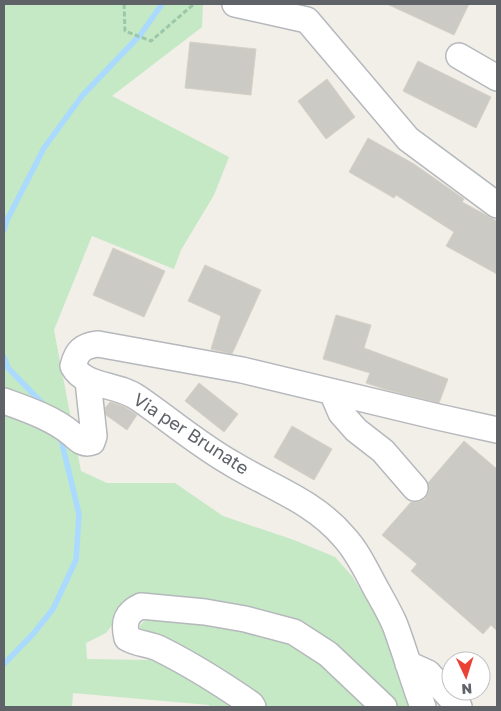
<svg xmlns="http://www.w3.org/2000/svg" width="501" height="711" font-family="'Golos Text',sans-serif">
	<rect width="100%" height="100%" fill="#f1efe8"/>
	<!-- green -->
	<path fill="#c5e8c5" d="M 4,4 L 203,4 L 202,27 L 112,96 L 229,157 L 214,195 L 181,250 L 174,269 L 92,236 L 54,330 L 81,471 L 107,483 L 175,483 L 223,516 L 294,540 L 335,557 L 352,576 L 383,626 L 416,707 L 390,707 L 333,651 L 156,599 L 113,624 L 106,633 L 86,643 L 87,659 L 151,660 L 181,672 L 236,707 L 210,707 L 209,705 L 73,693 L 72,707 L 4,707 Z
		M 162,615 L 292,641 L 322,661 L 369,707 L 260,707 L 140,632 L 140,626 C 146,618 151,616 162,615 Z"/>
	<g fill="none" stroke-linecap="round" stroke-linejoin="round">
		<!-- stream -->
		<path stroke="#aadaff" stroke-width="5.5" d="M 4,230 L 7,220 L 44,148 L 82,96 L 141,34 L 162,4
			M 4,357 L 8,368 L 46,407
			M 4,664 L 33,634 L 53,609 L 76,560 L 79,514 L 60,435"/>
	</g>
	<!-- building -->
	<path fill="#cccac5" stroke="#d6d1c6" d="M 387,4 L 469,4 L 454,35 Z
		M 190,42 L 256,49 L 251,95 L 185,88 Z
		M 418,61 L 491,97 L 476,128 L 403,91 Z
		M 327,79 L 355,117 L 326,139 L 298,101 Z
		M 368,138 L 414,164 L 464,199 L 462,202 L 497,221 L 497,274 L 446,246 L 454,232 L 396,195 L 394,198 L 349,172 Z
		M 113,248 L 165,271 L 144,317 L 93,295 Z
		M 205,265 L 261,290 L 232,354 L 211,349 L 221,316 L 188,301 Z
		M 336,315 L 371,325 L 364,348 L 448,379 L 439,403 L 384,389 L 366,383 L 370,373 L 323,359 Z
		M 199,383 L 238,414 L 224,432 L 185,401 Z
		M 110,402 L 123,406 L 137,415 L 127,430 L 106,415 L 105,408 Z
		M 292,426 L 332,449 L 314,480 L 274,457 Z
		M 464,441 L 497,469 L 497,631 L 491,625 L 483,634 L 411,571 L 417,564 L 382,535 L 411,502 L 418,502 L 425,499 L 429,492 L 428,483 Z"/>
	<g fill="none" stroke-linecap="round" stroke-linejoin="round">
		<defs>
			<path id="minor" d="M 235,4 L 307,20 L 408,139 L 497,205
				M 459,56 L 497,78
				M 332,392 L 341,413 L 356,430 L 383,451 L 415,488
				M 4,401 C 26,409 53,418 72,434 C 79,440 83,445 92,442 L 94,436 L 88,381
				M 408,664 L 428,673 L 459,707
				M 253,707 L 251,704 C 222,684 192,665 160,649 C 150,644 137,644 127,638 C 123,622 126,613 141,606 L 205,612 L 245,619 L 294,632 L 328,654 L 384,707
				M 423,707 C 413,680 405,652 395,625 C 389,611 381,598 374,585 C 365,568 357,551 344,537 C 314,501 270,487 231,463 C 198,444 170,420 138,398 C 117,383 85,388 73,366 C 77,351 82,346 98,344 L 242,370 L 438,417 L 497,430"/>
		</defs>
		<!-- minor casing -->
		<use href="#minor" stroke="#b5b8bc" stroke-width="28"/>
		<!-- path -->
		<path stroke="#9cc7a9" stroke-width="3" stroke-dasharray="5 2.5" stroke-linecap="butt" d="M 124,4 L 125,31 L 151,41 L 194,4"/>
		<!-- minor -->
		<use href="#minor" stroke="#fff" stroke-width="25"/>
	</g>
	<g text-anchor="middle" stroke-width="4" stroke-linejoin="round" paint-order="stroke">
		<!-- street labels -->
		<g font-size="18" fill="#5f6368" stroke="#fff">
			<text transform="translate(191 434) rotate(33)" y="6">Via per Brunate</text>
		</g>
	</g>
	<!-- border -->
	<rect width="501" height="711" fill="none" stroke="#5f6368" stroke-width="10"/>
	<!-- north arrow -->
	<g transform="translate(466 676) rotate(176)"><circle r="24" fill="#ffffff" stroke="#bfc1c3"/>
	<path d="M0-4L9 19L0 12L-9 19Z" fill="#ea4335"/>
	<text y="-8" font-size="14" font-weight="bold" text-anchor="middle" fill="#5f6368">N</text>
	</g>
</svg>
